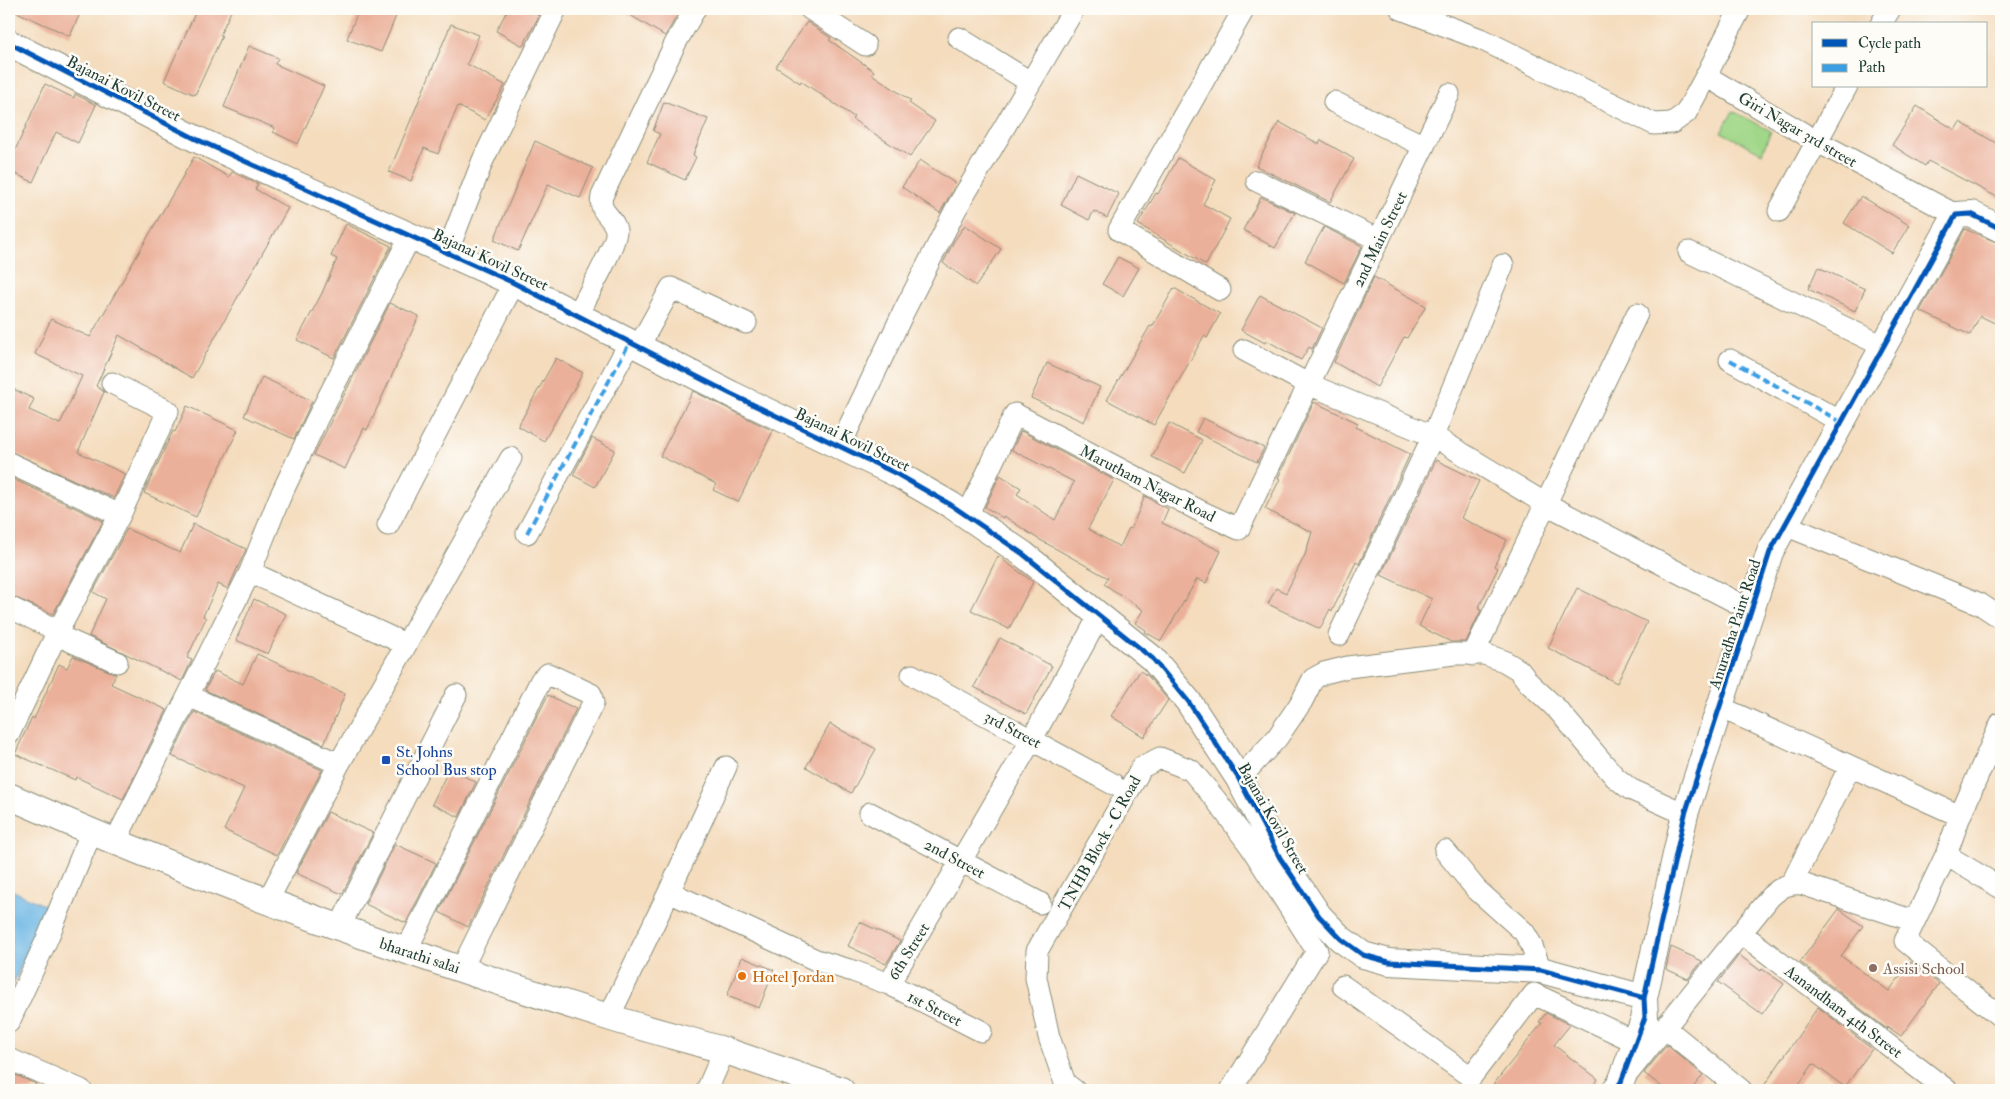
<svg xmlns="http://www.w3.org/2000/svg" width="2010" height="1099" font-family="'IM FELL Double Pica',serif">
	<rect width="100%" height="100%" fill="#fdfcf7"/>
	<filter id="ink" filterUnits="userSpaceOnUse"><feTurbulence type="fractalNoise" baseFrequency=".02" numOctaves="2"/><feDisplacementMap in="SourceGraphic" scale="10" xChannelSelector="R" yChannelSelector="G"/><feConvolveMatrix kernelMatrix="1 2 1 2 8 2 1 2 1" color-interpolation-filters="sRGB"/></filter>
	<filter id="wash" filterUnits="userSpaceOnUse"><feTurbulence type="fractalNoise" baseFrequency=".0096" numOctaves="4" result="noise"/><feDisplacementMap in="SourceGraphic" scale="20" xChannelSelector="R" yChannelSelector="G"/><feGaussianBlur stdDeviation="1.12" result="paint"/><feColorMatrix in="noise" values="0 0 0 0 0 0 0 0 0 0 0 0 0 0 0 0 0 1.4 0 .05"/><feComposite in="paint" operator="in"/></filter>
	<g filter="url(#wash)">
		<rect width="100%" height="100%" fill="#f4dcbd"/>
		<!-- green -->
		<path fill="#a0d788" stroke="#608a5e" d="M 1733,111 L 1771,131 L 1762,153 L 1721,132 Z"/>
		<!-- water -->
		<path fill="#6cb6e4" stroke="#467a8c" d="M 9,889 L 46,906 L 9,995 Z"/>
		<g id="blocks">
			<!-- building -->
			<path fill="#ebb09a" d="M 10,9 L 82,9 L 70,36 Z
				M 197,9 L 232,9 L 220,35 L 222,36 L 195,95 L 164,81 Z
				M 359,9 L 399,9 L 381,52 L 347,39 Z
				M 508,9 L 540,9 L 537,15 L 539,16 L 523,46 L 496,31 Z
				M 620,9 L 681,9 L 665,36 Z
				M 807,22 L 831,38 L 829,40 L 874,71 L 872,74 L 911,101 L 909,103 L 935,121 L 910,157 L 852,119 L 854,117 L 801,81 L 800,83 L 776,67 Z
				M 451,24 L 479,35 L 467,64 L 505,85 L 485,120 L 458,106 L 438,154 L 424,148 L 411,181 L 389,172 Z
				M 249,46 L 278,58 L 275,64 L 324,86 L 298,144 L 273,132 L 275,128 L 224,107 Z
				M 45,84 L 74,98 L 75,94 L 96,105 L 78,143 L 56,132 L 33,182 L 9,171 L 9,164 Z
				M 664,102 L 708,119 L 693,155 L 696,157 L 685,180 L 647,162 L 660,134 L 653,131 Z
				M 1917,106 L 1955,130 L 1960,122 L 2001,146 L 2001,199 L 1928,161 L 1925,166 L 1892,145 Z
				M 1279,122 L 1319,144 L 1321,140 L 1354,159 L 1330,202 L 1256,166 Z
				M 535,141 L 593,168 L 580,198 L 548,184 L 518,251 L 494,240 Z
				M 194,157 L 229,177 L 232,172 L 258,184 L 255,189 L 288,208 L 192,378 L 119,335 L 96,386 L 104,392 L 78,452 L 125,474 L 114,498 L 9,451 L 9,387 L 34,399 L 29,410 L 60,424 L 82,376 L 35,354 L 51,319 L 90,337 Z
				M 1178,158 L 1216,180 L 1203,204 L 1230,219 L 1206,265 L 1138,224 L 1156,193 L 1158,194 Z
				M 920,160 L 956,184 L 940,213 L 902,187 Z
				M 1076,173 L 1119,194 L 1107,218 L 1094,211 L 1089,220 L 1061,205 Z
				M 1861,196 L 1909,225 L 1892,253 L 1844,223 Z
				M 1261,197 L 1295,213 L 1275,248 L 1243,230 Z
				M 346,224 L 391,246 L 334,358 L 297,340 L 322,293 L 337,259 L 331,256 Z
				M 965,225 L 1001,249 L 976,286 L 943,263 L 954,241 Z
				M 1324,227 L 1362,246 L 1344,283 L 1305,261 Z
				M 1965,229 L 2001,244 L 2001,326 L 1980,316 L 1970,335 L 1920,311 Z
				M 1118,257 L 1139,268 L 1123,296 L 1102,284 Z
				M 1818,267 L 1865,289 L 1855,311 L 1808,289 Z
				M 1374,277 L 1426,306 L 1407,338 L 1404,337 L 1377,387 L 1334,362 Z
				M 1174,288 L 1220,314 L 1207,338 L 1204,336 L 1154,425 L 1107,400 L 1150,326 L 1152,327 Z
				M 1260,295 L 1322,328 L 1312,349 L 1309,347 L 1301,360 L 1266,340 L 1265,343 L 1241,330 Z
				M 390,303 L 419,316 L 367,430 L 364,428 L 345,469 L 314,455 Z
				M 556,358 L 583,373 L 544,441 L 518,426 Z
				M 1047,363 L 1100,387 L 1084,422 L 1031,398 Z
				M 262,377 L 312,401 L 294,439 L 244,416 Z
				M 693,391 L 773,431 L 738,502 L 713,490 L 716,484 L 660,456 Z
				M 1314,402 L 1358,423 L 1356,427 L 1410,454 L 1359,564 L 1356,562 L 1332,611 L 1330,609 L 1320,629 L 1268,604 L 1276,588 L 1286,593 L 1305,555 L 1312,532 L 1265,509 L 1280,479 L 1278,478 Z
				M 187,406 L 238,430 L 196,517 L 144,493 L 173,431 L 175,432 Z
				M 1203,418 L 1264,448 L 1257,462 L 1196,432 Z
				M 1169,423 L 1202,440 L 1185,473 L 1152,457 Z
				M 1021,431 L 1114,480 L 1088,529 L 1120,547 L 1129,528 L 1131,529 L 1145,496 L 1168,509 L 1162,523 L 1221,551 L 1206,583 L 1197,579 L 1161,641 L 1145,632 L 1146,630 L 1135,623 L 1143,610 L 1104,584 L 1108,578 L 1035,537 L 1004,516 L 1003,518 L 985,507 L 1000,475 L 1021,488 L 1017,494 L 1055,520 L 1074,482 L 1012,450 Z
				M 592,438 L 615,450 L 595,487 L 573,475 Z
				M 1436,460 L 1479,481 L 1461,518 L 1507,540 L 1494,566 L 1498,568 L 1478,609 L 1481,610 L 1466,642 L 1451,642 L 1419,626 L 1432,599 L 1381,575 Z
				M 9,477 L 103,521 L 53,614 L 9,595 Z
				M 193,524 L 246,549 L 228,589 L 218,584 L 203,616 L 206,618 L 187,658 L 192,660 L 182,681 L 89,636 L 106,599 L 93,592 L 127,529 L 180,553 Z
				M 998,556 L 1033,582 L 1009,629 L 971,610 Z
				M 1577,588 L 1647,622 L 1617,683 L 1548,648 Z
				M 254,599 L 286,614 L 268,654 L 236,640 Z
				M 1000,638 L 1052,666 L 1026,714 L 974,687 Z
				M 257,654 L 345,694 L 324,744 L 205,690 L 215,671 L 243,684 Z
				M 73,656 L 116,674 L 111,684 L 167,710 L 123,799 L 76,777 L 75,780 L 15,754 L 32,717 L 34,719 L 59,664 L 67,668 Z
				M 1140,671 L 1148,676 L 1168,700 L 1144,737 L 1111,716 Z
				M 548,695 L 576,709 L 468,927 L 439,912 Z
				M 194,712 L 322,770 L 277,855 L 224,830 L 244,788 L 172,756 Z
				M 830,724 L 876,749 L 851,793 L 806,767 Z
				M 449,769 L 476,782 L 459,817 L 432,804 Z
				M 328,812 L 373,833 L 342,894 L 296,873 Z
				M 395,844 L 436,863 L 406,923 L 365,904 Z
				M 1839,909 L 1863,926 L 1841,956 L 1889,991 L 1911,962 L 1939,984 L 1901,1036 L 1888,1027 L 1887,1029 L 1800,962 Z
				M 860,922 L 900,941 L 886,964 L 848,946 Z
				M 1671,947 L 1702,961 L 1688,979 L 1666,969 Z
				M 1739,955 L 1761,971 L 1762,969 L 1784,984 L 1762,1014 L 1718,982 Z
				M 742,957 L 774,970 L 759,1008 L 727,996 Z
				M 1818,1007 L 1872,1049 L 1845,1087 L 1813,1064 L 1795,1090 L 1761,1090 Z
				M 1546,1013 L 1570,1025 L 1554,1045 L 1598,1079 L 1589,1090 L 1489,1090 L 1542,1023 L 1539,1022 Z
				M 1667,1045 L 1703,1075 L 1691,1090 L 1666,1090 L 1644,1073 Z
				M 9,1072 L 36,1084 L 33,1090 L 9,1090 Z"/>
		</g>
	</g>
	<g filter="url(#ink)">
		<use href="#blocks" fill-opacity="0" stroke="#8a8c78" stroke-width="1"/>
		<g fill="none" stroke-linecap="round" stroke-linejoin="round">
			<defs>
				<path id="minor" d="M 810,9 L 865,45
					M 1401,9 L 1483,40 L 1654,124 L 1672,123 L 1686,113 L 1706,76
					M 1740,9 L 1706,76 L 1816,141 L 1956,215
					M 1881,24 L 1890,9
					M 959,38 L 1030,82
					M 1334,102 L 1424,146
					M 1257,181 L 1379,240
					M 1779,211 L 1847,86
					M 1689,252 L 1885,347
					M 447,253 L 483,160 L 556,9
					M 1220,290 L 1119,230 L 1244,9
					M 578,314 C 585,300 618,242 616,230 C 613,215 598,214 602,196 L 675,44 L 695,9
					M 639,346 L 671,288 L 746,323
					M 1244,350 L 1308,384 L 1433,436 L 1546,504 L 1751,610
					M 1730,360 L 1843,423
					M 840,446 L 904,311 L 956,209 L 1074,9
					M 9,463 L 120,515
					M 967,516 L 1015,414 L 1200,511 L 1239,529 L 1449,94
					M 388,525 L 514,283
					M 1785,525 L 1980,604 L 2001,618
					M 527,533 L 630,342
					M 250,572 L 405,644
					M 9,607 L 58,631
					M 57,635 L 117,662
					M 1339,635 L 1433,436 L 1503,265
					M 1473,655 L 1637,314
					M 912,675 L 1113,784
					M 189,696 L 339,764
					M 1720,707 L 1960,816
					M 2001,723 L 1960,816 L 1946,855 L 1905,941 L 2001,1017
					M 9,734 L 58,631 L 120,515 L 168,411 L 112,383
					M 1239,779 L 1277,738 L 1302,701 L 1313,679 L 1324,673 L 1348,667 L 1454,654 L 1484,654 L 1504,661 L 1519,670 L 1529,683 L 1557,709 L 1615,777 L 1630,789 L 1685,814
					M 870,813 L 1040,903
					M 115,842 L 250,572 L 279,499 L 317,419 L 411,235
					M 1445,851 L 1476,889 L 1524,932 L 1531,944 L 1541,970
					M 1946,855 L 2001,888
					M 1792,883 L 1850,766
					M 669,892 L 726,767
					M 267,902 L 339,764 L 511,458
					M 339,928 L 456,695
					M 1741,933 L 1947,1090
					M 406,951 L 541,680 L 548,674 L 591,694 L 593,703 L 462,968
					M 889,984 L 981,1031
					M 1343,986 L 1471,1077 L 1534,994 L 1636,1042
					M 609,1017 L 669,892 L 816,960 L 853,971 L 889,984 L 1032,739 L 1099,616
					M 9,1022 L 48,937 L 91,833
					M 1664,1027 L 1741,1090
					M 9,1059 L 81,1090
					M 1629,1072 L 1770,897 C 1780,888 1788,882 1802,884 L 1914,921
					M 707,1090 L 724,1051
					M 1074,1090 L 1065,1083 L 1049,1037 L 1036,978 L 1037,951 L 1142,767 L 1160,758 L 1191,770 L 1216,800 L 1251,847 L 1317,951 L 1231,1090"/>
				<path id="tertiary" d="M 9,43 L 196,139 L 514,283 L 731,394 L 897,474 L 951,505 L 1023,554 L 1153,659 L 1188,701 L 1239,779 L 1280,858 L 1319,916 L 1341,939 L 1363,955 L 1389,962 L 1541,970 L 1644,998
					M 9,796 C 204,883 405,953 608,1017 C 646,1029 685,1039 723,1050 C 762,1063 801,1077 841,1090
					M 1615,1090 L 1621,1082 L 1645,1017 L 1644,998 L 1685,814 L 1770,552 L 1956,215 L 1971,214 L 2001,229"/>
			</defs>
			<!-- minor casing -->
			<use href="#minor" stroke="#8a8c78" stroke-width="23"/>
			<!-- tertiary casing -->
			<use href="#tertiary" stroke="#8a8c78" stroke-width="28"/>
			<!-- minor -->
			<use href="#minor" stroke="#fff" stroke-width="21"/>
			<!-- tertiary -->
			<use href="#tertiary" stroke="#fff" stroke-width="26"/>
			<!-- quiet -->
			<path stroke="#3c9ee2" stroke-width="4" stroke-dasharray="8 4" stroke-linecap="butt" d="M 1730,360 L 1843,423
				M 527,533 L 630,342"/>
			<defs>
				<path id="cycleway" d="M 9,43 L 196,139 L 514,283 L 731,394 L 897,474 L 951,505 L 1023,554 L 1153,659 L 1188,701 L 1239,779 L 1280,858 L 1319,916 L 1341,939 L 1363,955 L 1389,962 L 1541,970 L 1644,998
					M 1615,1090 L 1621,1082 L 1645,1017 L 1644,998 L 1685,814 L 1770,552 L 1956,215 L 1971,214 L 2001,229"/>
			</defs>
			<!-- cycleway casing -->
			<use href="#cycleway" stroke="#fdfcf7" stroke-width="8"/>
			<!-- cycleway -->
			<use href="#cycleway" stroke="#0057b8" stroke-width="5"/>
		</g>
	</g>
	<!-- markers -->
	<rect fill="#1a4fb4" stroke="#fdfcf7" stroke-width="2" x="381" y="755" width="10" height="10" rx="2.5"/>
	<circle fill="#8d6e63" stroke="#fdfcf7" stroke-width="2" cx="1873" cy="968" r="5"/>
	<circle fill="#e8710a" stroke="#fdfcf7" stroke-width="2" cx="742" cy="976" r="5"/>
	<g text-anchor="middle" stroke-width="5" stroke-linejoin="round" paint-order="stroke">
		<!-- street labels -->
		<g font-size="16" fill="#1f3d34" stroke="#fdfcf7">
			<text transform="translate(124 88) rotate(27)" y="6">Bajanai Kovil Street</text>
			<text transform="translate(1798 129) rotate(30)" y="6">Giri Nagar 3rd street</text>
			<text transform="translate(1379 239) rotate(-64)" y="6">2nd Main Street</text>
			<text transform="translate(491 259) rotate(25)" y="6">Bajanai Kovil Street</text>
			<text transform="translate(853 439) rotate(26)" y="6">Bajanai Kovil Street</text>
			<text transform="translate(1148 483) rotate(27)" y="6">Marutham Nagar Road</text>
			<text transform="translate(1734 624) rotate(-72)" y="6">Anuradha Paint Road</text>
			<text transform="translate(1013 729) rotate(28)" y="6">3rd Street</text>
			<text transform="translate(1274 818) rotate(60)" y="6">Bajanai Kovil Street</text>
			<text transform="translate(1099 843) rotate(-61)" y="6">TNHB Block - C Road</text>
			<text transform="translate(955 858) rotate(28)" y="6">2nd Street</text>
			<text transform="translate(908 951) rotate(-58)" y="6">6th Street</text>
			<text transform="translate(420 955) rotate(18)" y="6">bharathi salai</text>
			<text transform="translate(935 1008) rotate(27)" y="6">1st Street</text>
			<text transform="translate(1844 1011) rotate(37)" y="6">Aanandham 4th Street</text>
		</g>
		<!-- transit labels -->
		<g font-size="16" fill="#164399" stroke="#fdfcf7" text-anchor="start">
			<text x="396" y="757">St. Johns<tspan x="396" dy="18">School Bus stop</tspan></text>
		</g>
		<!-- education labels -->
		<g font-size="16" fill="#785e54" stroke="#fdfcf7" text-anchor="start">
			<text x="1883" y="974">Assisi School</text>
		</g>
		<!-- food labels -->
		<g font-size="16" fill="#c56008" stroke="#fdfcf7" text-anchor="start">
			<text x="752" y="982">Hotel Jordan</text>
		</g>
	</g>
	<!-- margin -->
	<rect width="2010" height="1099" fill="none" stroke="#fdfcf7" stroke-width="30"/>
	<!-- legend -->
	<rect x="1812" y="22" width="175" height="65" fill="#fdfcf7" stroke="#a4b0a9"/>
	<rect x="1822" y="39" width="25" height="8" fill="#0057b8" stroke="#a4b0a9"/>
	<text x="1858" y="48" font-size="15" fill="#1f3d34">Cycle path</text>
	<rect x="1822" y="64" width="25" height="8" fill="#3c9ee2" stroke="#a4b0a9"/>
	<text x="1858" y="72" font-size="15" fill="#1f3d34">Path</text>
</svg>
